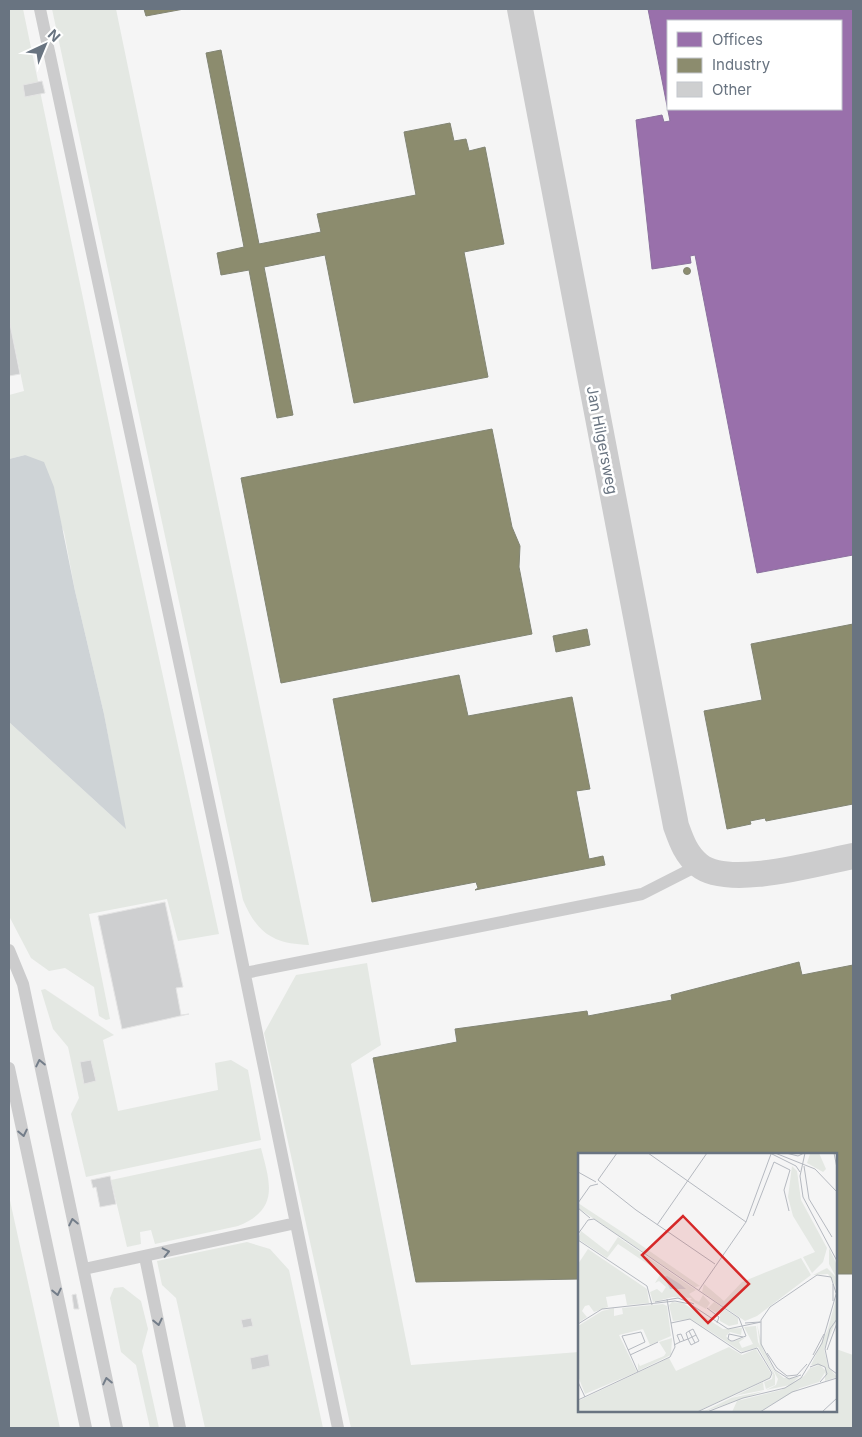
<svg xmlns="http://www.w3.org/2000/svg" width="862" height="1437" font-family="Inter,sans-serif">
	<rect width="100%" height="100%" fill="#f5f5f5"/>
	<!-- green -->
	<path fill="#e4e8e3" d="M 9,9 L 23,9 L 129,520 L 219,934 L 178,941 L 167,899 L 89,914 L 110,1019 L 106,1020 L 99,1016 L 94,987 L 65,968 L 49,971 L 31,958 L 9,916 L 9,722 L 125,828 L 104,714 L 75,591 L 64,532 L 25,455 L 9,459 L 9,395 L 24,391 L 9,318 Z
		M 52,9 L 116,9 L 309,945 C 273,944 257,933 243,900 Z
		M 367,963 L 381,1045 L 351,1064 L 411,1365 L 579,1352 L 580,1411 L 836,1411 L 836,1349 L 853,1355 L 853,1428 L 351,1428 L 264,1033 L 296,975 Z
		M 45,989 L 114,1035 L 103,1040 L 118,1111 L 218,1090 L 215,1063 L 231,1060 L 248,1070 L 261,1140 L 86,1177 L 71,1114 L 79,1098 L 68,1047 L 53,1029 L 41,990 Z
		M 261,1148 C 270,1183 280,1209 238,1226 L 155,1244 L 151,1230 L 140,1232 L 141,1244 L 127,1247 L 111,1180 Z
		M 9,1196 L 60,1428 L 9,1428 Z
		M 247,1242 L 270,1249 L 289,1270 L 323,1428 L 205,1428 L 176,1298 L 162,1285 L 157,1261 Z
		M 123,1287 L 141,1301 L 148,1329 L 142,1351 L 159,1428 L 150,1428 L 136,1365 L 121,1352 L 110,1298 L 114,1288 Z"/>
	<!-- water -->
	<path fill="#ced3d6" d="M 25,455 L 44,462 L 54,487 L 75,591 L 104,714 L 126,829 L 9,722 L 9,459 Z"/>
	<!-- offices -->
	<path fill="#9970ab" stroke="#8b719e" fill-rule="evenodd" d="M 648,9 L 853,9 L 853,555 L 757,573 L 695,255 L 690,256 L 691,263 L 652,269 L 636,120 L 662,115 L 664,122 L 670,121 ZM 668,21 L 841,21 L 841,109 L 668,109 Z"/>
	<!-- industry -->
	<path fill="#8c8c6e" stroke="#828574" d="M 144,9 L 184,9 L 146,16 Z
		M 221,50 L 259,244 L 321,232 L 317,214 L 416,195 L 404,132 L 450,123 L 454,141 L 466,139 L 469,151 L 485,147 L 504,244 L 464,252 L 488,377 L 354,403 L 325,255 L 264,267 L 293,415 L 277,418 L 249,270 L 221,275 L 217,253 L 244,247 L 206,53 Z
		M683.5 271a3.5 3.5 0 1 1 7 0a3.5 3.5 0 1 1-7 0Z
		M 492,429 L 512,527 L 520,546 L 519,567 L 532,634 L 281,683 L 241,478 Z
		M 853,624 L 853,804 L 766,821 L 765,818 L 750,821 L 751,824 L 727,829 L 704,711 L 762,700 L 751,644 Z
		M 587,629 L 590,645 L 556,652 L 553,636 Z
		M 459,675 L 468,716 L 572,697 L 590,789 L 576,791 L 589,859 L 603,856 L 605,865 L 475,890 L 478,888 L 476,882 L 372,902 L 333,699 Z
		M 799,962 L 802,975 L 853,965 L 853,1274 L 836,1274 L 836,1154 L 580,1154 L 580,1279 L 416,1282 L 373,1058 L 457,1042 L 455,1029 L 587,1011 L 588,1016 L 672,1000 L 671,995 Z"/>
	<!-- building -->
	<path fill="#cecfd0" stroke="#e4e4e4" d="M 42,81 L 45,93 L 25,97 L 23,85 Z
		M 9,319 L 20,374 L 9,376 Z
		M 165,902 L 183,987 L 176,988 L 181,1015 L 189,1014 L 122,1029 L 98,916 Z
		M 91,1060 L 96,1081 L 84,1084 L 80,1062 Z
		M 110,1176 L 116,1204 L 100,1207 L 96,1187 L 93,1188 L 91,1180 Z
		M 76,1294 L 79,1309 L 74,1309 L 72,1295 Z
		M 251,1318 L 253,1326 L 243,1328 L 241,1320 Z
		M 268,1354 L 270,1366 L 252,1370 L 250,1358 Z"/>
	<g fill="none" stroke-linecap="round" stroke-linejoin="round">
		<!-- service -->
		<path stroke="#cccccd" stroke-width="12" d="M 40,9 L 222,863 L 338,1428
			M 9,950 L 23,984 L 117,1428
			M 245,973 L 642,894 L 699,865
			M 9,1068 L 86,1428
			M 145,1257 L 180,1428
			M 84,1269 L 296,1223"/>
		<!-- minor -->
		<path stroke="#cccccd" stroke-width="26" d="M 520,9 L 676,826 C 681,840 686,855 699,865 C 728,889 817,863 853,856"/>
	</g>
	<!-- one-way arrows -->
	<defs><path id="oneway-chevron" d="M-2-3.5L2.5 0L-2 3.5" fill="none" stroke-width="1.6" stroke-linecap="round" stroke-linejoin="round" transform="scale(1.25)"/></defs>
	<g stroke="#737d89">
		<use href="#oneway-chevron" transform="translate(40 1063) rotate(-102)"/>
		<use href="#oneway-chevron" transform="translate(23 1133) rotate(78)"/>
		<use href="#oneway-chevron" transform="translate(73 1222) rotate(-102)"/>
		<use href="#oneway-chevron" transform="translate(166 1252) rotate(-13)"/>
		<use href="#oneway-chevron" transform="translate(57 1292) rotate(78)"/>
		<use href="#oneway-chevron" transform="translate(158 1322) rotate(78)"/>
		<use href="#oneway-chevron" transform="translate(107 1381) rotate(-102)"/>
	</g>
	<g text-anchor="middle" stroke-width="5" stroke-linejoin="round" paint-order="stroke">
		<!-- street labels -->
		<g font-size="15" fill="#697481" stroke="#fff">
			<text transform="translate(602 440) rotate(79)" y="5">Jan Hilgersweg</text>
		</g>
	</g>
	<!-- overview -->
	<g transform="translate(578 1153)">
		<rect width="259" height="259" fill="#f5f5f5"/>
		<path d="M 241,0 L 248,16 L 245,19 L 229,10 L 232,1 ZM 214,13 L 219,18 L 223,47 L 249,95 L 245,109 L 234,120 L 225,104 L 237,99 L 215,63 L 210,44 ZM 0,50 L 47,81 L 122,133 L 117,134 L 31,76 L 0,55 ZM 3,78 L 30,99 L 40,84 L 118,137 L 111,141 L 117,147 L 121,149 L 125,142 L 132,150 L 128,156 L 112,147 L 114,145 L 95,144 L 75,149 L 72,139 L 79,136 L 84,140 L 88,134 L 81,128 L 77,130 L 83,120 L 40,91 L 29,105 L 0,86 ZM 251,95 L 258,110 L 259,135 L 250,121 L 235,122 L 249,115 L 258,124 L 251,111 ZM 10,96 L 69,136 L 71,150 L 49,152 L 47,141 L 28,144 L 30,154 L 16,159 L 11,152 L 7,153 L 4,158 L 9,164 L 0,170 L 0,111 ZM 223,105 L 233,122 L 179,163 L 167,168 L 124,139 L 126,131 L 146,148 L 164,129 ZM 259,142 L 259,166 L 246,196 L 250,213 L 259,224 L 247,228 L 247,213 L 233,212 L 250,176 ZM 94,149 L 105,150 L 145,176 L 164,175 L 163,182 L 152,179 L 148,183 L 154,189 L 168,184 L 161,189 L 164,195 L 175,191 L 166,174 L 178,173 L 180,189 L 197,222 L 197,232 L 188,236 L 186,229 L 194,226 L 195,220 L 180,194 L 164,199 L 113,166 L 95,168 L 91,152 ZM 136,149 L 160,165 L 160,171 L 151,173 L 142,168 L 142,162 L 130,155 ZM 85,151 L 89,153 L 93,183 L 72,192 L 65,176 L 81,172 L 41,182 L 59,219 L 7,241 L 0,223 L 0,173 L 24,158 L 36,155 L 36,163 L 45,161 L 44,155 ZM 179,171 L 185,196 L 196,217 L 206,225 L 221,224 L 212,232 L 188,237 L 198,232 L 200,226 L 182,193 ZM 94,185 L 93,202 L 60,218 L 60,210 L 62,213 L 86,203 L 88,200 L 81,189 ZM 151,194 L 164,202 L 178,196 L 193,220 L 192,225 L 118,259 L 0,259 L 0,248 L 91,205 L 98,218 ZM 242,212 L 248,218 L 241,229 L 222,235 L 181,259 L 154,259 L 159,248 L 203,237 L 226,223 L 232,215 ZM 185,229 L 186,237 L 161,242 L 153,245 L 186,238 L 125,259 Z" fill="#e4e8e3"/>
		<path d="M 89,123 L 102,131 L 108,136 L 92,136 L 86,124 Z" fill="#ced3d6"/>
		<path fill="none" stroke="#b5b9c0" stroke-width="1" d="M 70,0 L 168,69M 192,0 L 218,13 L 222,19M 197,0 L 237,16 L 259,39M 208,0 L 220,3 L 226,0M 227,0 L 222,23 L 225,44 L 259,108M 256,0 L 259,15M 226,13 L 231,46 L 254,84M 0,19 L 18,29M 20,27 L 58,57 L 137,111M 20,27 L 39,0M 0,50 L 12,33 L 20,31M 0,55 L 12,65M 175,63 L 196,9 L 212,17 L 206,37 L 211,58M 79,72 L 129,0M 0,81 L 10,67 L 16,66 L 161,165 L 168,183 L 165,184 L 155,188 L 153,188 L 150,186 L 151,181 L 165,184M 0,87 L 69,133 L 74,152M 121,137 L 168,69 L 193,1M 255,148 L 255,131M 77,149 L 100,145 L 116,151M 129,155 L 141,164 L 139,170M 259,166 L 252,176 L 247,196 L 251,215 L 259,221M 93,170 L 112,166 L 163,200 L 179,195 L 194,220 L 192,225 L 119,259M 167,170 L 182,169M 0,171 L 24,156 L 97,148 L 112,151 L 150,176 L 183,169M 102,189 L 99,182 L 103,181 L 106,188M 117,190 L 111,178 L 115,176 L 118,182M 96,192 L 102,189 L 110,186 L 118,182 L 121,188 L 113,192 L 110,186 L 108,180 L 111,178M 50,197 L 67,189 L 63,179 L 44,183 L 60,219M 249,197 L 259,170M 189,200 L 199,215 L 209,223 L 219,222 L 229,211M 52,202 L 80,189M 235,202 L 246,181M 232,214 L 240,211 L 247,214 L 249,221 L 242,229M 223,222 L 211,226 L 197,217 L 183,191 L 183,167 L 192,154 L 239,122 L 253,124 L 258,140M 0,229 L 7,244M 0,247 L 92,204 L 97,194 L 89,146M 129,259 L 165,245 L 207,235 L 223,225 L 244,190 L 259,138M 182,259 L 214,239 L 259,225M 244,259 L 259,245"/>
		<path fill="#d62828" fill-opacity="0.15" stroke="#d62828" stroke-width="2.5" d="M 105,63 L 171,131 L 130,170 L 64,102 Z"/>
		<rect width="259" height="259" fill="none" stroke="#697481" stroke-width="2.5"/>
	</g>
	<!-- border -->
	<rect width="862" height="1437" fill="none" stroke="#697481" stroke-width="20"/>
	<!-- legend -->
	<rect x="667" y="20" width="175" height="90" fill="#ffffff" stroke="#c3c7cd"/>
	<rect x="677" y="32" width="25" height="15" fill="#9970ab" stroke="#c3c7cd"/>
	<text x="712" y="45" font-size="15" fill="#697481">Offices</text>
	<rect x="677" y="58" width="25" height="15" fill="#8c8c6e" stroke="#c3c7cd"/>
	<text x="712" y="70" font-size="15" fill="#697481">Industry</text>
	<rect x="677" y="82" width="25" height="15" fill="#cecfd0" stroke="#c3c7cd"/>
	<text x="712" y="95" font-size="15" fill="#697481">Other</text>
	<!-- north arrow -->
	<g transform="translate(45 45) rotate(44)" stroke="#ffffff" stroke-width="4" paint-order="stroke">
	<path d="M0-4L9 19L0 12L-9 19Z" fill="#697481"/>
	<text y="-8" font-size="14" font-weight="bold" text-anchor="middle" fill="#697481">N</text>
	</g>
</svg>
